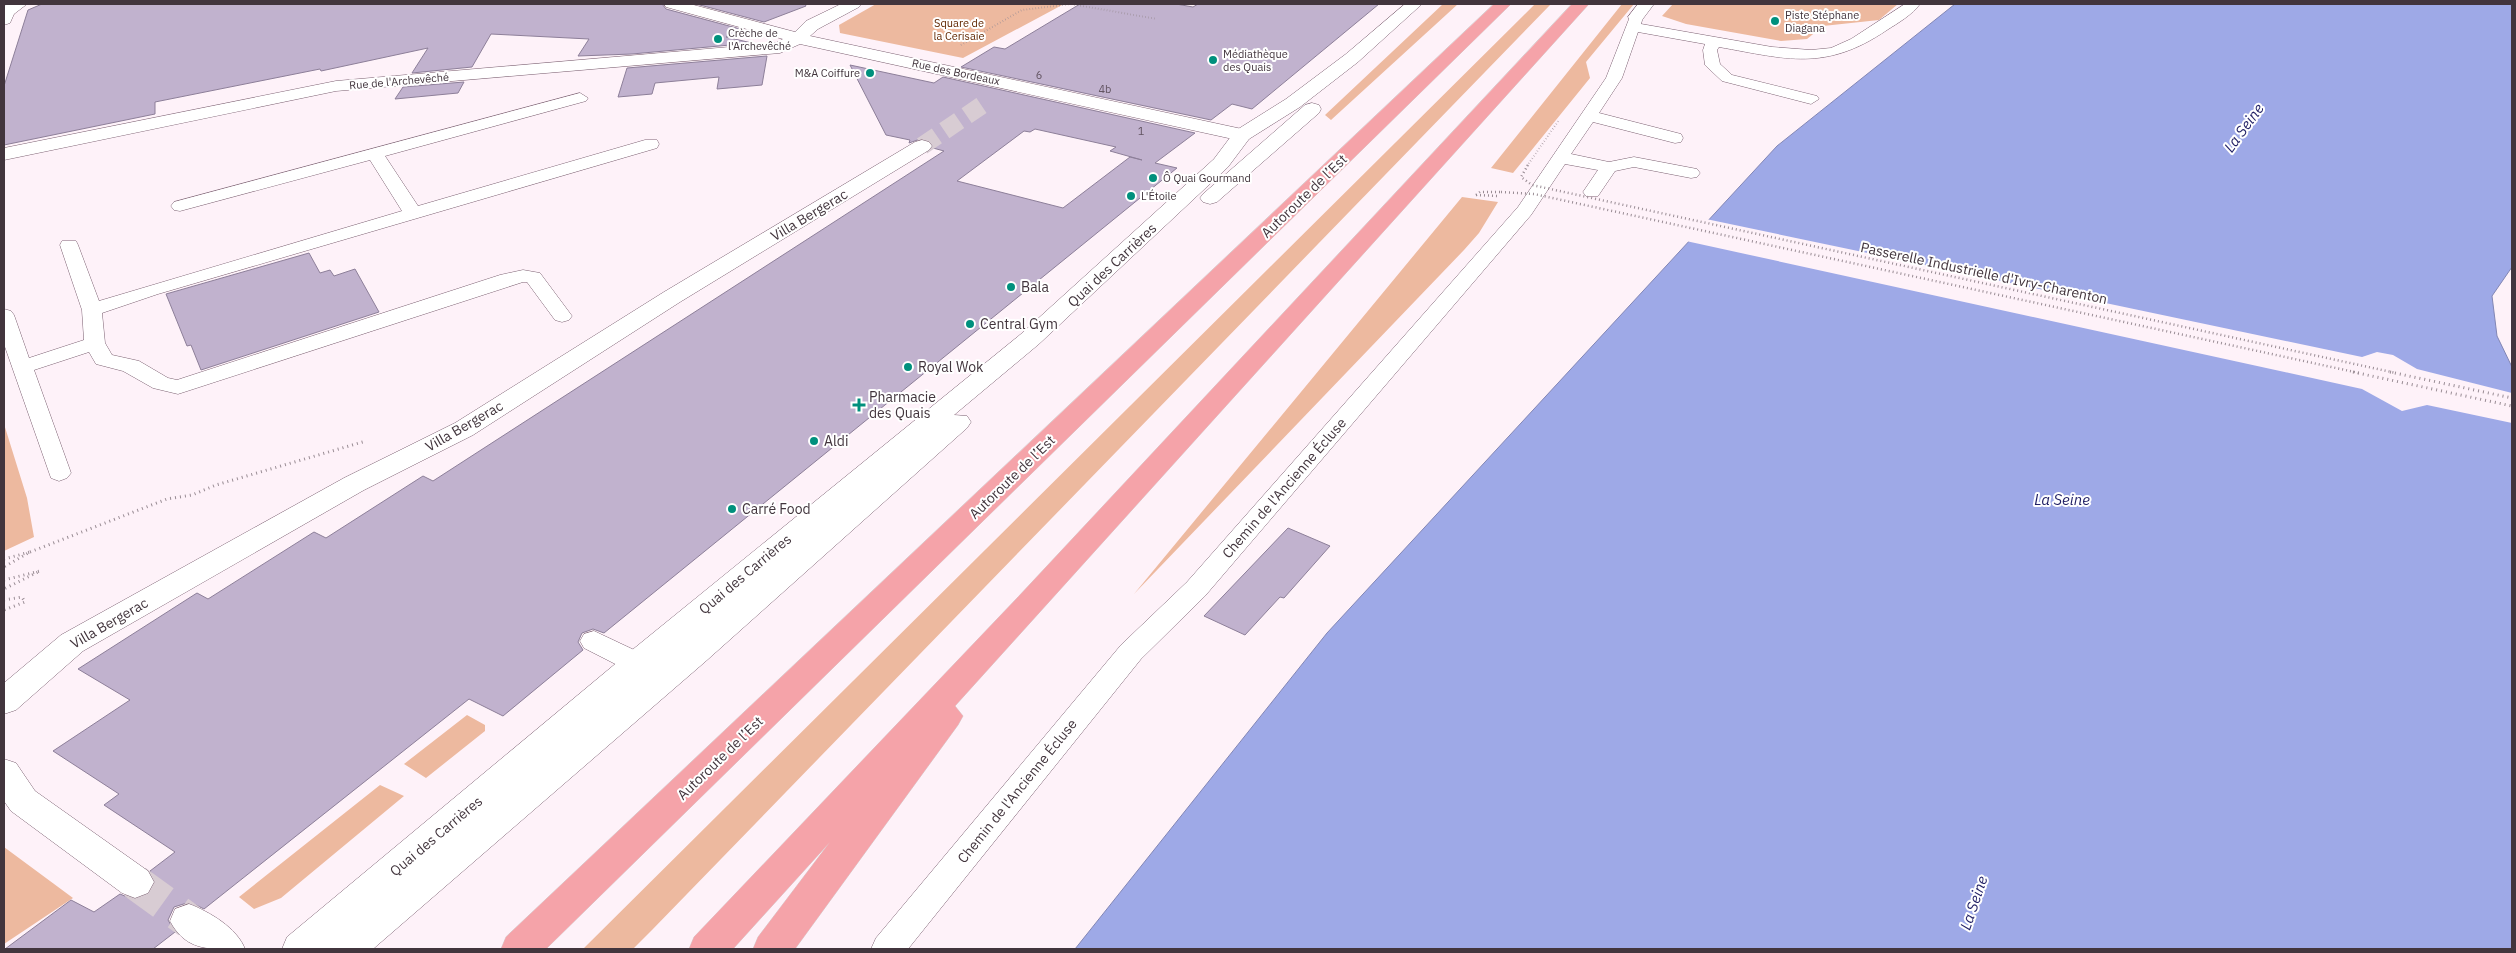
<svg xmlns="http://www.w3.org/2000/svg" width="2516" height="953" font-family="'IBM Plex Sans',sans-serif">
	<rect width="100%" height="100%" fill="#fef2f9"/>
	<!-- green -->
	<path fill="#edb99f" d="M 876,4 L 1064,4 L 963,58 L 840,33 L 839,25 Z
		M 1443,4 L 1458,4 L 1331,120 L 1325,115 Z
		M 1535,4 L 1551,4 L 652,930 L 633,949 L 583,949 Z
		M 1622,4 L 1634,4 L 1586,62 L 1590,78 L 1513,173 L 1491,168 Z
		M 1673,4 L 1898,4 L 1879,20 L 1823,26 L 1807,39 L 1781,41 L 1686,24 L 1662,16 Z
		M 1462,197 L 1498,202 L 1479,233 L 1464,250 L 1134,594 Z
		M 4,424 L 27,498 L 34,537 L 4,551 Z
		M 467,715 L 485,725 L 485,731 L 426,778 L 404,764 Z
		M 380,785 L 404,796 L 281,898 L 254,909 L 239,897 Z
		M 4,847 L 73,898 L 4,944 Z"/>
	<!-- water -->
	<path fill="#9ea9e7" stroke="#8286b4" d="M 1955,4 L 2512,4 L 2512,267 L 2492,296 L 2497,336 L 2512,367 L 2512,949 L 1075,949 L 1327,633 L 1777,146 Z"/>
	<!-- pier -->
	<path fill="#fef2f9" d="M 1706,219 L 2362,357 L 2377,352 L 2393,355 L 2417,369 L 2512,393 L 2512,423 L 2427,405 L 2402,411 L 2362,389 L 1686,241 Z"/>
	<!-- building -->
	<path fill="#c1b2ce" stroke="#8d7f99" fill-rule="evenodd" d="M 42,4 L 662,4 L 666,9 L 744,30 L 726,37 L 752,43 L 632,54 L 578,56 L 589,39 L 491,34 L 472,67 L 412,73 L 428,48 L 321,71 L 320,69 L 155,102 L 155,114 L 4,145 L 4,86 L 28,10 Z
		M 696,4 L 805,4 L 806,6 L 764,22 Z
		M 1080,4 L 1176,4 L 1193,7 L 1198,4 L 1379,4 L 1252,109 L 1232,104 L 1211,120 L 961,67 L 994,47 L 1005,49 Z
		M 767,56 L 762,85 L 717,89 L 719,77 L 655,83 L 652,94 L 618,97 L 627,68 Z
		M 850,65 L 934,83 L 943,77 L 1195,133 L 1155,163 L 1177,168 L 604,633 L 593,629 L 582,633 L 578,642 L 583,650 L 503,716 L 469,699 L 204,909 L 190,902 L 174,907 L 168,920 L 175,932 L 153,949 L 5,949 L 71,900 L 94,912 L 120,894 L 134,900 L 149,895 L 156,883 L 150,871 L 175,852 L 104,805 L 119,794 L 53,751 L 130,700 L 78,669 L 197,593 L 208,599 L 314,532 L 326,538 L 423,476 L 433,481 L 944,151 L 933,148 L 934,146 L 930,141 L 923,138 L 909,143 L 910,140 L 886,135 ZM 1035,129 L 1116,147 L 1110,151 L 1142,160 L 1130,157 L 1063,208 L 957,181 L 1024,131 L 1030,132 Z
		M 464,82 L 458,93 L 395,99 L 403,87 Z
		M 309,253 L 320,273 L 330,270 L 334,276 L 355,269 L 379,312 L 201,370 L 191,345 L 187,346 L 166,294 Z
		M 1288,528 L 1330,546 L 1284,598 L 1280,597 L 1245,635 L 1204,616 Z"/>
	<g fill="none" stroke-linecap="round" stroke-linejoin="round">
		<!-- minor-tunnel-far1 -->
		<path stroke="#d8ccd3" stroke-width="18" stroke-dasharray="18 9" stroke-linecap="butt" d="M 922,146 L 988,101"/>
		<!-- minor-tunnel -->
		<path stroke="#d8ccd3" stroke-width="35" stroke-dasharray="35 18" stroke-linecap="butt" d="M 135,882 L 189,921"/>
		<defs>
			<path id="service" d="M 1905,4 L 1920,4 C 1912,15 1898,23 1887,30 C 1825,72 1787,59 1719,47 L 1717,50 L 1720,64 L 1732,75 L 1817,96 L 1819,99 L 1811,104 L 1722,81 L 1705,65 L 1703,50 L 1705,44 L 1638,32 L 1622,78 L 1599,113 L 1681,134 L 1683,138 L 1681,142 L 1675,143 L 1593,122 L 1571,154 L 1609,162 L 1634,157 L 1697,169 L 1700,173 L 1697,177 L 1691,178 L 1634,167 L 1615,171 L 1598,196 L 1586,196 L 1583,192 L 1598,170 L 1565,164 L 1531,215 L 1205,596 L 1141,659 L 908,949 L 871,949 L 876,938 L 1121,645 L 1187,582 L 1518,207 L 1606,78 L 1631,14 L 1641,14 L 1643,17 L 1641,24 L 1772,47 L 1811,50 L 1831,48 L 1851,39 Z
				M 580,93 L 588,98 L 586,101 L 385,156 L 418,206 L 645,140 L 657,140 L 659,144 L 657,148 L 158,294 L 102,313 L 105,343 L 112,355 L 139,361 L 168,378 L 177,380 L 500,275 L 523,270 L 540,273 L 572,316 L 569,320 L 562,322 L 555,320 L 527,282 L 523,282 L 178,394 L 153,388 L 123,371 L 96,364 L 89,352 L 34,370 L 71,473 L 67,478 L 59,481 L 51,478 L 4,344 L 4,309 L 11,311 L 14,315 L 29,358 L 84,340 L 82,310 L 60,245 L 62,241 L 76,241 L 78,245 L 99,301 L 402,211 L 370,160 L 180,211 L 174,210 L 171,206 L 174,202 Z
				M 594,631 L 647,656 L 651,663 L 647,670 L 637,673 L 627,670 L 584,648 L 580,641 L 584,634 Z"/>
			<path id="minor" d="M 8,4 L 27,4 L 14,14 L 10,23 L 4,25 L 4,6 Z
				M 664,4 L 690,4 L 795,32 L 806,21 L 841,4 L 861,4 L 859,7 L 818,29 L 810,36 L 1242,129 L 1249,131 L 1252,135 L 1249,139 L 1242,141 L 800,44 L 780,53 L 336,91 L 4,160 L 4,148 L 336,81 L 776,43 L 783,39 L 666,7 Z
				M 1638,4 L 1654,4 L 1642,20 L 1630,20 L 1628,17 Z
				M 922,140 L 929,142 L 932,146 L 929,150 L 680,302 L 473,435 L 364,490 L 83,651 L 16,710 L 4,714 L 4,683 L 61,635 L 344,478 L 455,423 L 664,292 L 915,142 Z
				M 4,759 L 16,763 L 35,791 L 148,871 L 154,882 L 148,893 L 135,898 L 122,893 L 11,811 L 4,801 Z
				M 189,904 C 210,912 237,928 245,949 C 212,949 187,953 170,921 L 175,909 Z"/>
			<path id="secondary" d="M 1405,4 L 1422,4 L 1358,62 L 1300,107 L 1249,139 L 1228,167 L 1039,344 L 954,415 L 967,416 L 971,422 L 967,428 L 706,661 L 373,949 L 282,949 L 287,937 L 626,655 L 1021,334 L 1214,159 L 1235,131 L 1286,99 L 1346,54 Z
				M 1312,103 L 1319,105 L 1321,109 L 1319,113 L 1217,202 L 1210,204 L 1203,202 L 1200,198 L 1203,194 L 1305,105 Z"/>
			<path id="motorway" d="M 1494,4 L 1511,4 L 546,949 L 501,949 L 506,937 Z
				M 1572,4 L 1589,4 L 955,706 L 963,716 L 958,725 L 795,949 L 753,949 L 758,937 L 830,842 L 733,949 L 689,949 L 694,937 L 1018,597 Z"/>
		</defs>
		<!-- service casing -->
		<use href="#service" stroke="#7c6172" stroke-width="1"/>
		<!-- minor casing -->
		<use href="#minor" stroke="#7c6172" stroke-width="1"/>
		<!-- secondary casing -->
		<use href="#secondary" stroke="#7c6172" stroke-width="1"/>
		<!-- motorway casing -->
		<use href="#motorway" stroke="#d5d3d4" stroke-width="1"/>
		<!-- path-far2 -->
		<path stroke="#998c94" stroke-width="2" stroke-dasharray="0.5 2.5" stroke-linecap="butt" d="M 961,45 L 1022,10 L 1071,4 L 1157,19"/>
		<!-- path-far1 -->
		<path stroke="#998c94" stroke-width="2.5" stroke-dasharray="1 3" stroke-linecap="butt" d="M 1476,195 L 1498,196
			M 1476,195 L 1480,192 L 1501,192"/>
		<!-- path -->
		<path stroke="#998c94" stroke-width="3" stroke-dasharray="1 4" stroke-linecap="butt" d="M 30,552 L 167,499 L 192,495 L 216,485 L 366,441
			M 4,559 L 30,552 L 4,567
			M 4,580 L 40,571 L 4,589
			M 4,600 L 22,597 L 25,602 L 4,610"/>
		<!-- service -->
		<use href="#service" fill="#fff" fill-rule="evenodd"/>
		<!-- minor -->
		<use href="#minor" fill="#fff" fill-rule="evenodd"/>
		<!-- secondary -->
		<use href="#secondary" fill="#fff" fill-rule="evenodd"/>
		<!-- motorway -->
		<use href="#motorway" fill="#f5a3a9" fill-rule="evenodd"/>
		<!-- path-bridge-far2 -->
		<path stroke="#998c94" stroke-width="2" stroke-dasharray="0.5 2.5" stroke-linecap="butt" d="M 1527,166 L 1559,120"/>
		<!-- path-bridge-far1 -->
		<path stroke="#998c94" stroke-width="2.5" stroke-dasharray="1 3" stroke-linecap="butt" d="M 1528,165 L 1521,177 L 1532,185 L 2396,373
			M 1501,192 L 1534,194 L 2359,373"/>
		<!-- path-bridge -->
		<path stroke="#998c94" stroke-width="3" stroke-dasharray="1 4" stroke-linecap="butt" d="M 2353,372 L 2512,406
			M 2390,372 L 2512,398"/>
	</g>
	<!-- markers -->
	<g fill="#00907d" stroke="#fff" stroke-width="2">
		<circle cx="1775" cy="21" r="5"/>
		<circle cx="718" cy="39" r="5"/>
		<circle cx="1213" cy="60" r="5"/>
		<circle cx="870" cy="73" r="5"/>
		<circle cx="1153" cy="178" r="5"/>
		<circle cx="1131" cy="196" r="5"/>
		<circle cx="1011" cy="287" r="5"/>
		<circle cx="970" cy="324" r="5"/>
		<circle cx="908" cy="367" r="5"/>
		<path d="M856.5 397.5h5v5h5v5h-5v5h-5v-5h-5v-5h5z"/>
		<circle cx="814" cy="441" r="5"/>
		<circle cx="732" cy="509" r="5"/>
	</g>
	<g text-anchor="middle" stroke-width="4" stroke-linejoin="round" paint-order="stroke">
		<!-- far-poi labels -->
		<g font-size="11" fill="#42353d" stroke="#fff" text-anchor="start">
			<text x="1785" y="19">Piste Stéphane<tspan x="1785" dy="13">Diagana</tspan></text>
			<text x="728" y="37">Crèche de<tspan x="728" dy="13">l'Archevêché</tspan></text>
			<text x="1223" y="58">Médiathèque<tspan x="1223" dy="13">des Quais</tspan></text>
			<text x="860" y="77" text-anchor="end">M&amp;A Coiffure</text>
			<text x="1163" y="182">Ô Quai Gourmand</text>
			<text x="1141" y="200">L'Étoile</text>
		</g>
		<!-- far-park labels -->
		<g font-size="11" fill="#602601" stroke="#fff">
			<text x="959" y="27">Square de<tspan x="959" dy="13">la Cerisaie</tspan></text>
		</g>
		<!-- far-street labels -->
		<g font-size="11" fill="#42353d" stroke="#fff">
			<text transform="translate(956 72) rotate(12)" y="4">Rue des Bordeaux</text>
			<text transform="translate(399 81) rotate(-5)" y="4">Rue de l'Archevêché</text>
		</g>
		<!-- number labels -->
		<g font-size="11" fill="#625461">
			<text x="1039" y="79">6</text>
			<text x="1105" y="93">4b</text>
			<text x="1141" y="135">1</text>
		</g>
		<!-- street labels -->
		<g font-size="14" fill="#42353d" stroke="#fff">
			<text transform="translate(1304 196) rotate(-44)" y="5">Autoroute de l’Est</text>
			<text transform="translate(809 215) rotate(-31)" y="5">Villa Bergerac</text>
			<text transform="translate(1112 265) rotate(-43)" y="5">Quai des Carrières</text>
			<text transform="translate(1984 273) rotate(12)" y="5">Passerelle Industrielle d'Ivry-Charenton</text>
			<text transform="translate(464 426) rotate(-30)" y="5">Villa Bergerac</text>
			<text transform="translate(1012 477) rotate(-44)" y="5">Autoroute de l’Est</text>
			<text transform="translate(1284 488) rotate(-49)" y="5">Chemin de l'Ancienne Écluse</text>
			<text transform="translate(745 574) rotate(-40)" y="5">Quai des Carrières</text>
			<text transform="translate(109 623) rotate(-30)" y="5">Villa Bergerac</text>
			<text transform="translate(720 758) rotate(-44)" y="5">Autoroute de l’Est</text>
			<text transform="translate(1017 791) rotate(-51)" y="5">Chemin de l'Ancienne Écluse</text>
			<text transform="translate(436 836) rotate(-40)" y="5">Quai des Carrières</text>
		</g>
		<!-- poi labels -->
		<g font-size="14" fill="#42353d" stroke="#fff" text-anchor="start">
			<text x="1021" y="292">Bala</text>
			<text x="980" y="329">Central Gym</text>
			<text x="918" y="372">Royal Wok</text>
			<text x="869" y="402">Pharmacie<tspan x="869" dy="16">des Quais</tspan></text>
			<text x="824" y="446">Aldi</text>
			<text x="742" y="514">Carré Food</text>
		</g>
		<!-- water labels -->
		<g font-size="15" font-style="italic" fill="#1f1e64" stroke="#fff">
			<text transform="translate(2244 128) rotate(-54)" y="5">La Seine</text>
			<text x="2062" y="505">La Seine</text>
			<text transform="translate(1974 903) rotate(-71)" y="5">La Seine</text>
		</g>
	</g>
	<!-- border -->
	<rect width="2516" height="953" fill="none" stroke="#42353d" stroke-width="10"/>
</svg>
